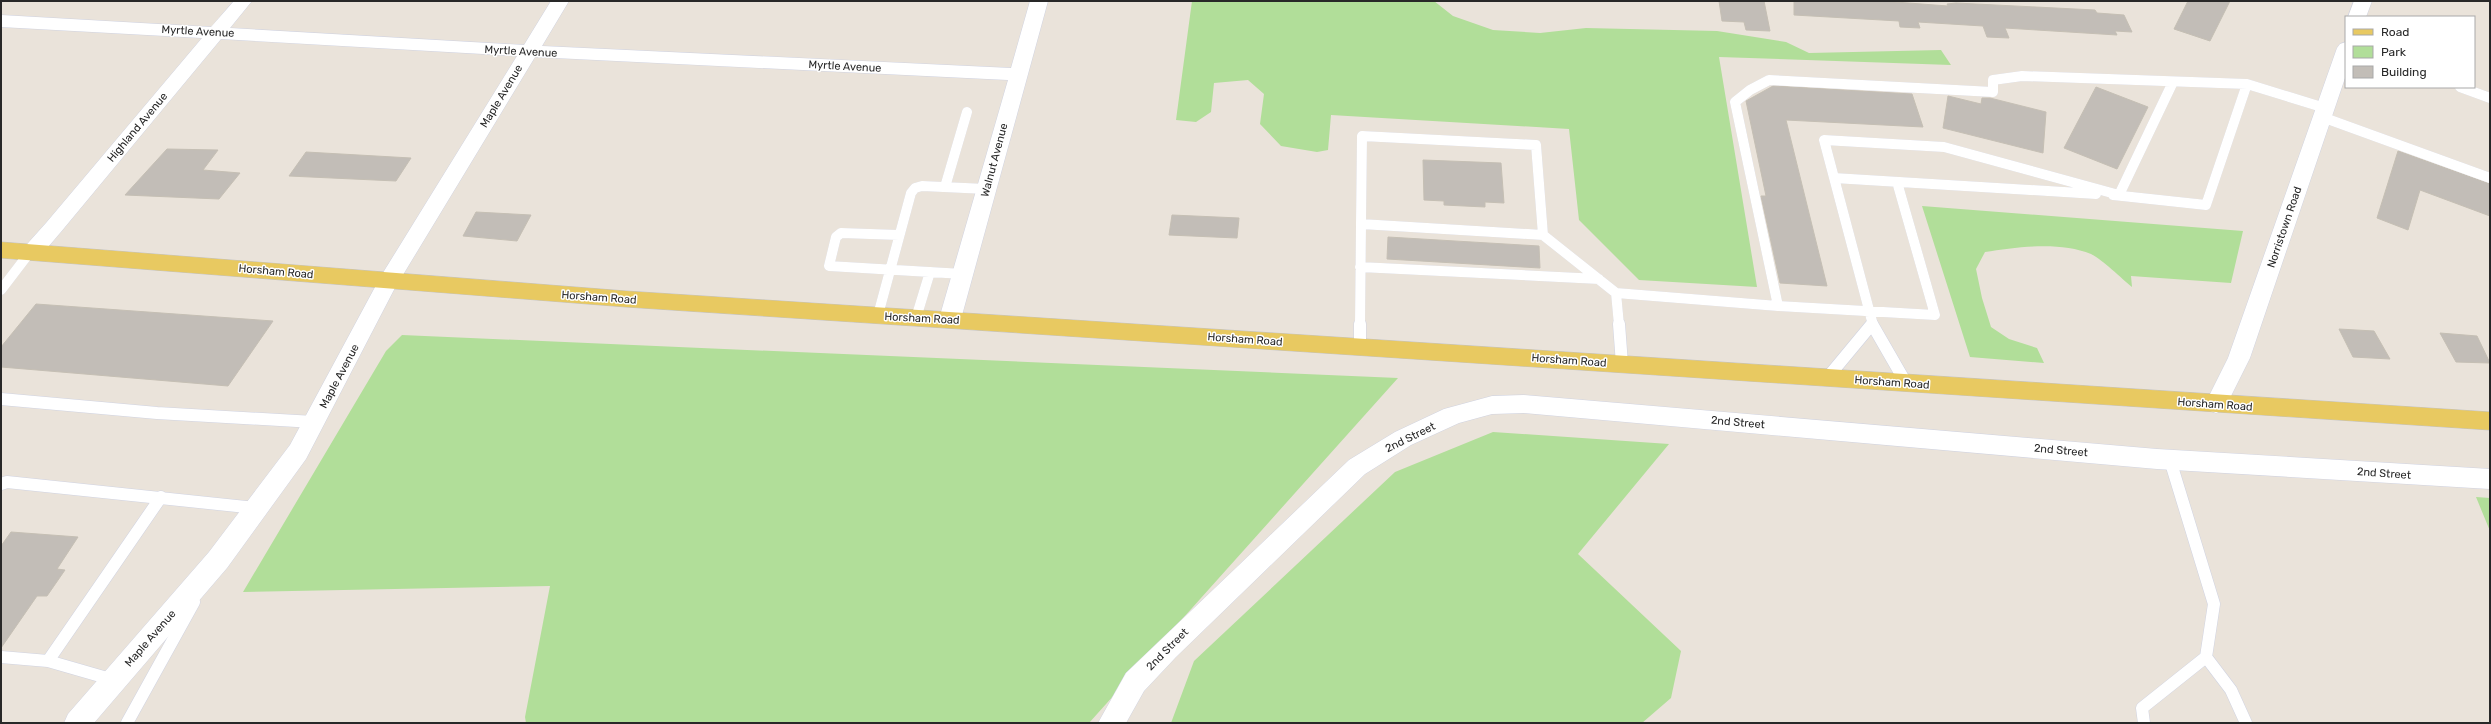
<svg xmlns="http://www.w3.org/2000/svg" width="2491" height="724" font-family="Rubik,sans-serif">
	<rect width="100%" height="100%" fill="#eae3da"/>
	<!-- green -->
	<path fill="#b1de99" d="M 1192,1 L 1434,1 L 1453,16 L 1493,30 L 1540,33 L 1586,28 L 1717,31 L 1786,42 L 1809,53 L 1941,50 L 1951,65 L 1719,57 L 1757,287 L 1639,280 L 1579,220 L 1569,129 L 1331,115 L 1328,150 L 1317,152 L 1281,146 L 1260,124 L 1264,94 L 1248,80 L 1214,83 L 1211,112 L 1196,122 L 1176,120 Z
		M 1922,206 L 2243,231 L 2231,283 L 2131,276 L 2132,287 C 2121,278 2103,260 2091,254 C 2060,241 2017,247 1985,252 L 1976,269 L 1982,298 L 1991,327 L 2009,339 L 2037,348 L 2044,363 L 1970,357 Z
		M 402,335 L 1398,378 L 1089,723 L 526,723 L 525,717 L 550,586 L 243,592 L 386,351 Z
		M 1493,432 L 1669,444 L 1578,554 L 1681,651 L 1671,698 L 1642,723 L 1171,723 L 1194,661 L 1395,472 Z
		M 2476,497 L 2490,498 L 2490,531 Z"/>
	<!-- building -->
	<path fill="#c2bdb7" stroke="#c5bfb4" d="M 1719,1 L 1764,1 L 1770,31 L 1746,30 L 1744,22 L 1722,21 Z
		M 1794,1 L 1882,1 L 1948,6 L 1947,4 L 1956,3 L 2095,10 L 2097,13 L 2124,15 L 2132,32 L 2115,31 L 2117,35 L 2005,28 L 2009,38 L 1987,37 L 1983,26 L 1918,22 L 1920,28 L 1900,27 L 1899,21 L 1794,15 Z
		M 2188,1 L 2230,1 L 2210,41 L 2174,29 Z
		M 1773,86 L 1912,94 L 1923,127 L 1786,120 L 1827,286 L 1780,283 L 1761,196 L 1766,196 L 1746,101 Z
		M 2096,87 L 2148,107 L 2117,169 L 2064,148 Z
		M 1948,96 L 1981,104 L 1982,98 L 1990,98 L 2046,112 L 2043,153 L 1943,128 Z
		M 167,149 L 218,150 L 203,170 L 240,173 L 219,199 L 125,195 Z
		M 2398,151 L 2490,184 L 2490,216 L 2420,190 L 2408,230 L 2377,218 Z
		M 306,152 L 411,158 L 396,181 L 289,176 Z
		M 1423,160 L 1501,163 L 1504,203 L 1485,202 L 1485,207 L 1444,205 L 1444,201 L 1424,200 Z
		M 476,212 L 531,215 L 517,241 L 463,236 Z
		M 1172,215 L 1239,218 L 1237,238 L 1169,235 Z
		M 1388,237 L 1539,246 L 1540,268 L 1387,259 Z
		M 36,304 L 273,321 L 228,386 L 1,367 L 1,347 Z
		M 2339,329 L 2374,331 L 2390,359 L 2353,357 Z
		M 2440,333 L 2477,336 L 2490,363 L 2456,362 Z
		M 11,532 L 78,537 L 57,569 L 65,570 L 47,596 L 37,596 L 1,648 L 1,546 Z"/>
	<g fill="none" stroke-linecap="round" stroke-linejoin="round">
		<defs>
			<path id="lane-far1" d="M 2460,87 L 2490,98
				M 2322,117 L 2490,178
				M 1834,178 L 2096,194
				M 945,187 L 967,112
				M 2113,195 L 2206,205 L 2247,84
				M 1361,224 L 1362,136 L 1536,145 L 1543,235
				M 899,235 L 841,233 L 836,237 L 829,266 L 963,274
				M 1360,267 L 1599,279
				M 1,290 L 30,252
				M 1616,293 L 1619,325
				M 1778,306 L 1735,102 L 1750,90 L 1769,80 L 1993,92 L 1993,80 L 2022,76 L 2247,84 L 2325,108
				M 878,315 L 911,193 L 915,188 L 922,186 L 986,189
				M 916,318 L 930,272
				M 1360,325 L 1361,224 L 1543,235 L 1616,293 L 1778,306 L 1935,315 L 1897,182
				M 1871,325 L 1872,323
				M 1873,325 L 1824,140 L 1944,147 L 2119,195 L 2173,82"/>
			<path id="lane" d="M 1619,324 L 1622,364
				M 1872,324 L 1906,383
				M 1360,347 L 1360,324
				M 1828,377 L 1872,324
				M 1,399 L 157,413 L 314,422
				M 1,484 L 7,482 L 256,508
				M 1,657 L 48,661 L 161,497
				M 2206,657 L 2231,690 L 2246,723
				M 48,661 L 114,680
				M 127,723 L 194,602
				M 2144,723 L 2142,708 L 2206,657 L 2214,604 L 2170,460"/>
			<path id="street" d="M 234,1 L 252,1 L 230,28 L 524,45 L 551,1 L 569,1 L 542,46 L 1011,68 L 1030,1 L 1048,1 L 961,319 L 958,325 L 950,327 L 942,325 L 939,319 L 1008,80 L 535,57 L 395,288 L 388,290 L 381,288 L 378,282 L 381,276 L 517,56 L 221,39 L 60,233 C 50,244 39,262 23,257 L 20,252 L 46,223 L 202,38 L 1,27 L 1,15 L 211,27 Z
				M 1524,395 L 2157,449 L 2490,469 L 2490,489 L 2157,469 L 1524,413 L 1492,414 L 1459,423 L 1411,445 L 1365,474 L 1176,657 L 1144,691 L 1126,723 L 1098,723 L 1126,673 L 1349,460 L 1395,432 L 1444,409 L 1492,396 Z"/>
			<path id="secondary" d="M 2354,1 L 2372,1 L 2366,17 L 2348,17 Z
				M 2346,42 L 2346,75 L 2250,358 L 2224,410 L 2216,413 L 2208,410 L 2205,404 L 2228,358 L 2337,48 L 2340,44 Z
				M 388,274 L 395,276 L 398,282 L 306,459 L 227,568 L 94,723 L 64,723 L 68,714 L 209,552 L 290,445 L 381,276 Z"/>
			<path id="primary" d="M 1,242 L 626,291 L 2490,412 L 2490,430 L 626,307 L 1,258 Z"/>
		</defs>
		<!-- lane-far1 casing -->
		<use href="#lane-far1" stroke="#d0d3e1" stroke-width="10"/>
		<!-- lane casing -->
		<use href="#lane" stroke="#d0d3e1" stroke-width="13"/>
		<!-- street casing -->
		<use href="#street" stroke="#d0d3e1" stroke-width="1"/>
		<!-- secondary casing -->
		<use href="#secondary" stroke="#d0d3e1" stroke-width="1"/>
		<!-- primary casing -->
		<use href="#primary" stroke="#c3c3c3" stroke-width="1"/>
		<!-- lane-far1 -->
		<use href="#lane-far1" stroke="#fff" stroke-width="10"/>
		<!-- lane -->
		<use href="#lane" stroke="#fff" stroke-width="12"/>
		<!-- street -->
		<use href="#street" fill="#fff" fill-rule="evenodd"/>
		<!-- secondary -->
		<use href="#secondary" fill="#fff" fill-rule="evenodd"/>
		<!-- primary -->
		<use href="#primary" fill="#e8c961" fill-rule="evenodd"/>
	</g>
	<g text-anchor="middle" stroke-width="3" stroke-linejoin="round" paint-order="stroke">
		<!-- street labels -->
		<g font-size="11" fill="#282828" stroke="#fff">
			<text transform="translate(198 31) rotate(3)" y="4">Myrtle Avenue</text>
			<text transform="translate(521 51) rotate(3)" y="4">Myrtle Avenue</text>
			<text transform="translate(845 66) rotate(3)" y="4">Myrtle Avenue</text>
			<text transform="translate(501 96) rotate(-59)" y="4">Maple Avenue</text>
			<text transform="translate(137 127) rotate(-50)" y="4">Highland Avenue</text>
			<text transform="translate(994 160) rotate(-75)" y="4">Walnut Avenue</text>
			<text transform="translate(2284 227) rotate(-71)" y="4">Norristown Road</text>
			<text transform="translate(276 271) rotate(5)" y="4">Horsham Road</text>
			<text transform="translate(599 297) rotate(4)" y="4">Horsham Road</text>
			<text transform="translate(922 318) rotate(3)" y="4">Horsham Road</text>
			<text transform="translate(1245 339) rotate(4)" y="4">Horsham Road</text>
			<text transform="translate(1569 360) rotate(4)" y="4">Horsham Road</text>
			<text transform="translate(339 376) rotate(-62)" y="4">Maple Avenue</text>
			<text transform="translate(1892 382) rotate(4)" y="4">Horsham Road</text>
			<text transform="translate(2215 404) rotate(4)" y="4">Horsham Road</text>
			<text transform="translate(1738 422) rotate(5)" y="4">2nd Street</text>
			<text transform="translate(1410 437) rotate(-26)" y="4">2nd Street</text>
			<text transform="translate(2061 450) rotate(5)" y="4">2nd Street</text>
			<text transform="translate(2384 473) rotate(4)" y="4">2nd Street</text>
			<text transform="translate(150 638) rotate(-49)" y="4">Maple Avenue</text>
			<text transform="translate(1167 649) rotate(-45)" y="4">2nd Street</text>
		</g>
	</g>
	<!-- border -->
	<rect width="2491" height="724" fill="none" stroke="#282828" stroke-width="4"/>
	<!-- legend -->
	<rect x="2345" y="16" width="130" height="72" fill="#ffffff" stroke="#a9a9a9"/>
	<rect x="2353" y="29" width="20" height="6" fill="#e8c961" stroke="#a9a9a9"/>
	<text x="2381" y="36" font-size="12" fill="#282828">Road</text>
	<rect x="2353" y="46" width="20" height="12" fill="#b1de99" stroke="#a9a9a9"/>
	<text x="2381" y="56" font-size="12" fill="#282828">Park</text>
	<rect x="2353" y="66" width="20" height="12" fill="#c2bdb7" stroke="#a9a9a9"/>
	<text x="2381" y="76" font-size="12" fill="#282828">Building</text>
</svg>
